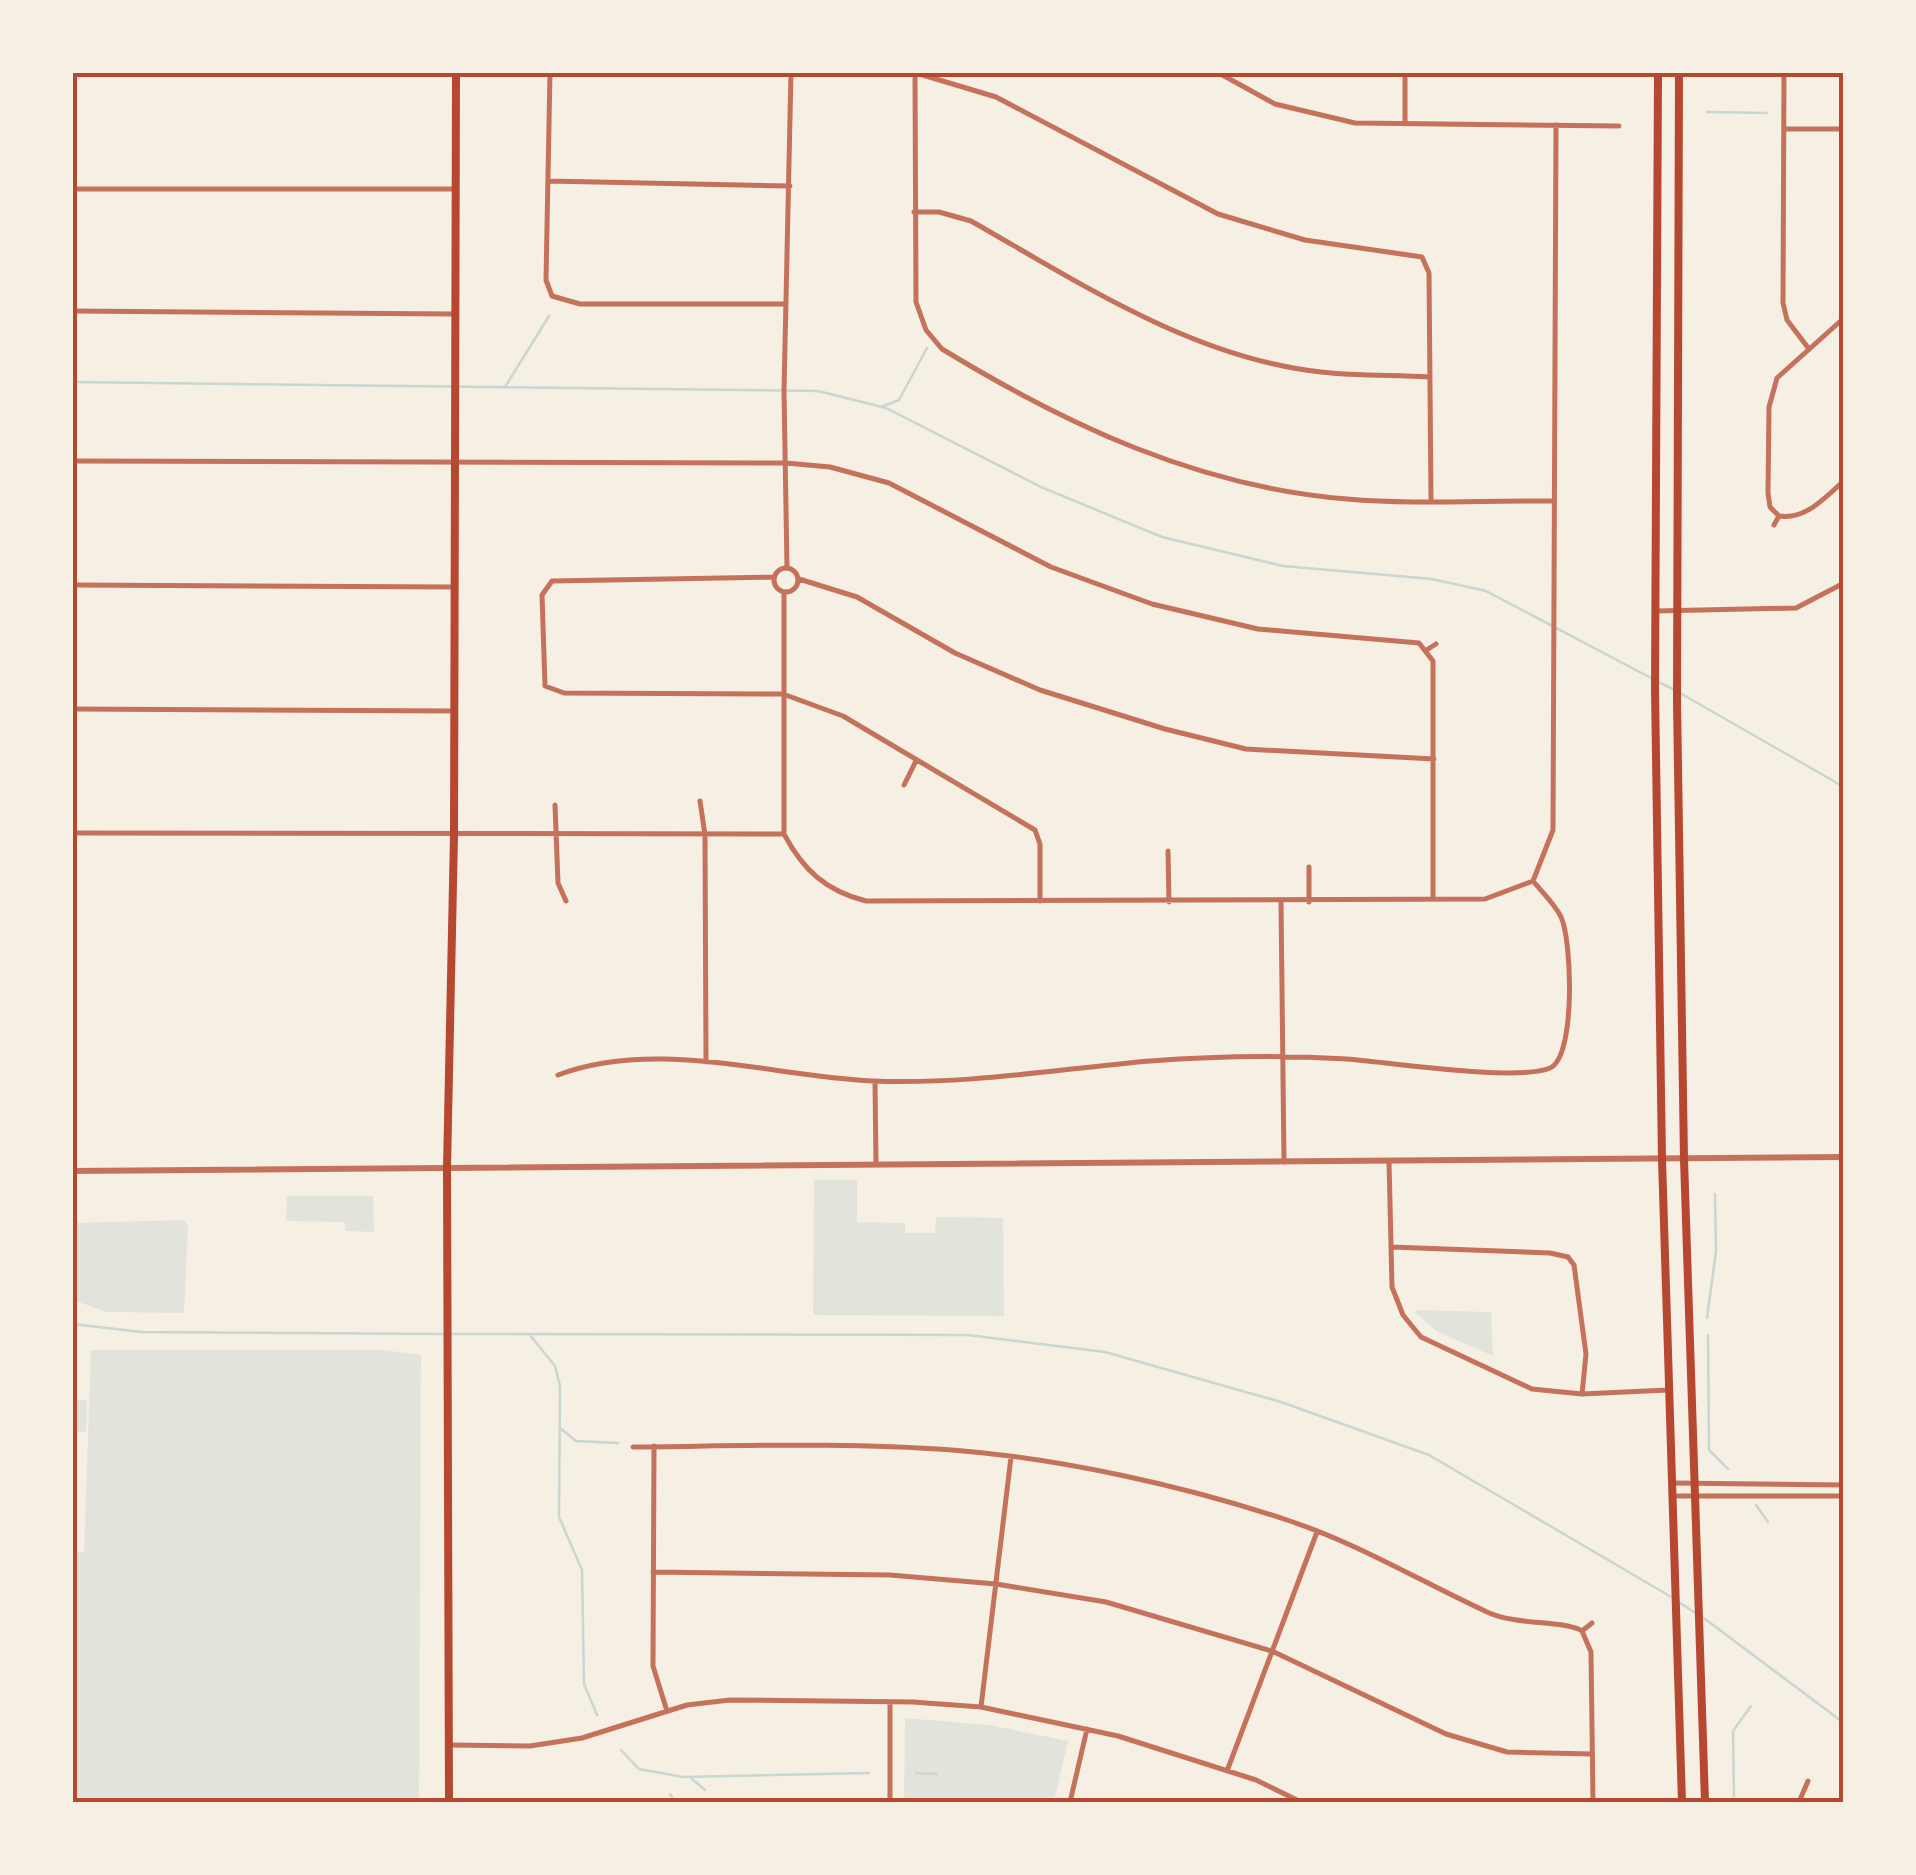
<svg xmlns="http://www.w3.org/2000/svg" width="1916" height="1875" font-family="Jost,sans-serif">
	<rect width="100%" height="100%" fill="#f6efe4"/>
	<!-- green -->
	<path fill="#e2e4dc" d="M 814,1180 L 857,1180 L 857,1222 L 905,1223 L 905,1233 L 935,1233 L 936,1217 L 1003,1218 L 1004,1316 L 813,1315 Z
		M 287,1196 L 373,1196 L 374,1232 L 345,1231 L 345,1222 L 286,1221 Z
		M 183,1220 L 188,1225 L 184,1313 L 107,1312 L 73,1300 L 73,1223 Z
		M 1418,1310 L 1491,1312 L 1493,1356 L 1436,1331 L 1415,1312 Z
		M 91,1350 L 384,1350 L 421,1355 L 419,1802 L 73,1802 L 72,1552 L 84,1552 Z
		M 73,1400 L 87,1400 L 86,1432 L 73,1432 Z
		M 905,1718 L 989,1725 L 1068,1741 L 1054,1802 L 904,1802 Z"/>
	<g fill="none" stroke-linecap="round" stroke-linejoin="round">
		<!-- stream -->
		<path stroke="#c9d6d2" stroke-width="2.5" d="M 1707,112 L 1767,113
			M 72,382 L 818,391 L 886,408 L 1041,487 L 1162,537 L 1283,566 L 1432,579 L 1486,591 L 1651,678
			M 505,387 L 549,316
			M 881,407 L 899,400 L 927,348
			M 1658,682 L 1673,689
			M 1680,693 L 1844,787
			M 1707,1318 L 1716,1251 L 1715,1194
			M 72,1324 L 142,1332 L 444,1334
			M 452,1334 L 968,1335 L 1105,1352 L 1281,1402 L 1429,1455 L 1673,1598
			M 529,1334 L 555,1366 L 560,1386 L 559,1517 L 582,1570 L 584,1684 L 597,1715
			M 1708,1335 L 1709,1450 L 1728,1469
			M 560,1428 L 576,1441 L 618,1443
			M 1756,1505 L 1768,1522
			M 1680,1603 L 1694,1612
			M 1701,1616 L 1844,1723
			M 621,1750 L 639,1769 L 683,1777 L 869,1773
			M 916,1773 L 937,1774
			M 691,1778 L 705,1790
			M 670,1794 L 675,1802
			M 715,1799 L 720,1802
			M 1734,1802 L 1733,1731 L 1751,1706"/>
		<!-- minor -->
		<path stroke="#c5725c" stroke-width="5" d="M 550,72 L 546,280 L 552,296 L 580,304 L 786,304
			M 1217,72 L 1275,104 L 1355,123 L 1619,126
			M 1405,72 L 1405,124
			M 1784,72 L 1783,303 L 1787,320 L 1809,349
			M 915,73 L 916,302 L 926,330 L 942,349 C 1067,425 1198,487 1347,499 C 1415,505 1485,500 1553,501
			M 916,73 L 996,97 L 1218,214 L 1305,240 L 1422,257 L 1429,273 L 1431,499
			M 1785,129 L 1844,129
			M 548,181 L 790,186
			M 72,189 L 454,189
			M 914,212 L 939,212 L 971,221 C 1080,283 1193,358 1321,372 C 1356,376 1393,375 1429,377
			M 72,311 L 454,314
			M 72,461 L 786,463 L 830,467 L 889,483 L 1051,567 L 1152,604 L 1258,629 L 1419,643 L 1433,661 L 1433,898
			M 1779,516 L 1770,507 L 1768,493 L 1769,407 L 1777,378 L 1844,318
			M 1774,525 L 1779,516 C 1806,520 1824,498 1844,481
			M774 580a12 12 0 1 1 24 0a12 12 0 1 1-24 0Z
			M 787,568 L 784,391 L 791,72
			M 774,577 L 552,581 L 542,595 L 545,686 L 564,693 L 783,694 L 843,716 L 1035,830 L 1040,844 L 1040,901
			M 799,579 L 857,597 L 955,653 L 1040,690 L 1165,729 L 1246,749 L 1434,759
			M 72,585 L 454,587
			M 784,592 L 784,834 C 803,870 826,891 866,901 L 1485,899 L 1533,881
			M 1655,611 L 1796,608 L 1844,583
			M 1428,649 L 1436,644
			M 72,709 L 454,711
			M 904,785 L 916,761
			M 700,801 L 705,835 L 706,1062
			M 555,805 L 558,883 L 566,901
			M 72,833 L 784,834
			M 1168,851 L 1169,902
			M 1309,867 L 1309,902
			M 1281,902 L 1284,1162
			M 558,1075 C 656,1038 770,1076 872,1081 C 965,1085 1058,1069 1150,1061 C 1214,1056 1283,1055 1347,1059 C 1388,1062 1518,1082 1550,1068 C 1576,1057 1572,940 1561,917 C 1555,904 1542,892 1533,881 L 1553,830 L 1556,125
			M 875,1081 L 876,1163
			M 1389,1161 L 1392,1287 L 1403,1315 L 1421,1337 L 1532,1389 L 1582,1394 L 1668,1390
			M 1391,1247 L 1550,1253 L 1568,1257
			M 1568,1257 L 1574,1265 L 1586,1354 L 1582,1394
			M 654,1446 L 653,1666 L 667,1711
			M 633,1447 C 739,1446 847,1442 952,1450 C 1059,1458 1185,1486 1287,1520 C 1357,1543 1420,1581 1487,1612 C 1517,1626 1565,1620 1582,1631
			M 1672,1483 L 1844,1485
			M 1673,1496 L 1844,1496
			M 653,1572 L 890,1575 L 996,1584 L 1106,1602 L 1272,1651 L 1446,1734 L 1507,1752 L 1592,1754
			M 1582,1631 L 1591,1652 L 1593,1802
			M 1582,1631 L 1592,1623
			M 981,1707 L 1011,1457
			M 449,1745 L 530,1746 L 582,1738 L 687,1705 L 730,1700 L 913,1702 L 981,1707 L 1118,1736 L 1256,1780 L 1301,1802
			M 1227,1771 L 1317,1532
			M 890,1802 L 890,1702
			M 1070,1802 L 1087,1729
			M 1799,1802 L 1808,1781"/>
		<!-- tertiary -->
		<path stroke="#c5725c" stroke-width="6" d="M 72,1171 L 1844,1157"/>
		<!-- secondary -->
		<path stroke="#b5482f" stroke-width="8" d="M 1658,72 L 1655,689 L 1662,1159 L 1682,1802
			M 1679,72 L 1677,701 L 1684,1159 L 1705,1802"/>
		<!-- primary -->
		<path stroke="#b5482f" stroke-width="8" d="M 449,1802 L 447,1168 L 454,836 L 456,72"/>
	</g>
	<!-- border -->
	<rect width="1916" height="1875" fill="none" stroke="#f6efe4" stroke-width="150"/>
	<rect x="75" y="75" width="1766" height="1725" fill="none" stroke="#b5482f" stroke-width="4"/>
</svg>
